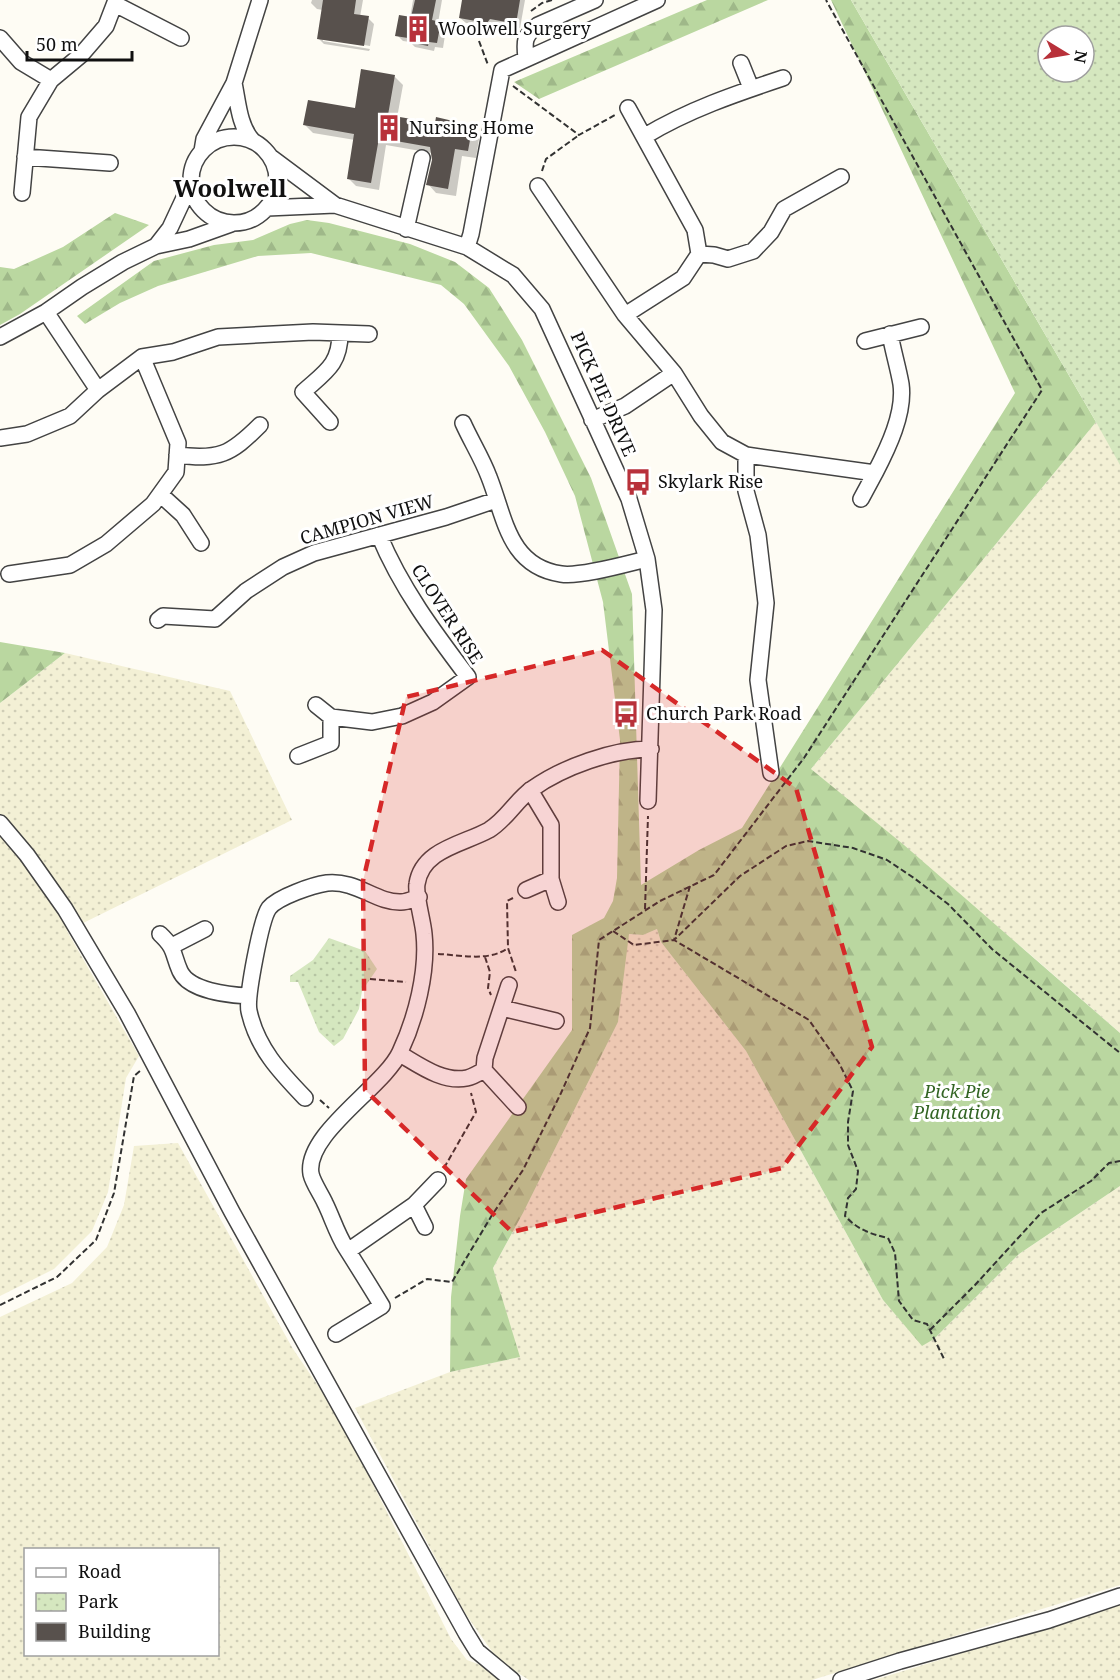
<svg xmlns="http://www.w3.org/2000/svg" width="1120" height="1680" font-family="'Noto Serif',serif">
	<defs>
		<pattern id="farmland-dots" width="8" height="8" patternUnits="userSpaceOnUse" patternTransform="scale(1.5)"><rect width="8" height="8" fill="#f3f0d5"/><path d="M2 2h.1M6 6h.1" fill="none" stroke="#cfcdb6" stroke-width="1.8" stroke-linecap="round"/></pattern>
		<pattern id="forest-firs" width="22" height="20" patternUnits="userSpaceOnUse" patternTransform="scale(1.5)"><rect width="22" height="20" fill="#bad7a0"/><path d="M5 1l3.5 6h-7zM16 11l3.5 6h-7z" fill="#9fb889"/></pattern>
		<pattern id="park-dots" width="8" height="8" patternUnits="userSpaceOnUse" patternTransform="scale(1.5)"><rect width="8" height="8" fill="#d5e7bf"/><path d="M2 2h.1M6 6h.1" fill="none" stroke="#b6c5a3" stroke-width="1.8" stroke-linecap="round"/></pattern>
	</defs>
	<rect width="100%" height="100%" fill="#fefcf4"/>
	<!-- farmland -->
	<path fill="url(#farmland-dots)" fill-rule="evenodd" d="M 1096,422 L 1120,461 L 1120,1033 L 1032,956 L 811,769 Z
		M 65,653 L 230,691 L 292,820 L 67,931 L 139,1056 L 126,1078 L 108,1192 L 92,1231 L 54,1269 L 0,1296 L 0,703 Z
		M 657,929 L 661,942 L 746,1051 L 883,1300 L 922,1345 L 934,1339 L 1019,1254 L 1120,1186 L 1120,1585 L 812,1680 L 529,1680 L 498,1660 L 465,1613 L 355,1408 L 450,1372 L 519,1357 L 493,1268 L 523,1213 L 618,1022 L 628,934 L 643,935 Z
		M 178,1143 L 293,1349 L 338,1415 L 451,1639 L 467,1660 L 486,1667 L 501,1680 L 0,1680 L 0,1317 L 72,1283 L 107,1247 L 124,1205 L 134,1146 ZM 26,1550 L 218,1550 L 218,1654 L 26,1654 Z
		M 1120,1605 L 1120,1680 L 874,1680 Z"/>
	<!-- forest -->
	<path fill="url(#forest-firs)" d="M 707,0 L 768,0 L 539,99 L 514,82 Z
		M 831,0 L 851,0 L 1096,422 L 811,769 L 904,845 L 1120,1033 L 1120,1186 L 1019,1254 L 934,1339 L 922,1346 L 883,1300 L 746,1051 L 661,942 L 657,929 L 643,935 L 629,934 L 618,1022 L 523,1213 L 493,1268 L 520,1357 L 450,1372 L 451,1297 L 460,1216 L 466,1179 L 572,1030 L 572,935 L 604,918 L 613,901 L 617,878 L 620,740 L 603,602 L 575,496 L 545,432 L 509,366 L 464,304 L 441,285 L 311,253 L 258,256 L 158,286 L 120,303 L 85,324 L 77,316 L 154,261 L 214,245 L 253,240 L 290,224 L 307,220 L 329,223 L 410,244 L 455,262 L 489,288 L 522,340 L 591,478 L 632,594 L 641,885 L 699,850 L 742,828 L 1015,393 Z
		M 115,213 L 149,225 L 20,314 L 0,325 L 0,267 L 14,269 L 63,247 Z
		M 0,642 L 65,653 L 0,703 Z"/>
	<!-- park -->
	<path fill="url(#park-dots)" fill-rule="evenodd" d="M 851,0 L 1120,0 L 1120,465 L 1096,422 ZM 1048,36 L 1084,36 L 1084,72 L 1048,72 Z
		M 329,938 L 365,951 L 377,969 L 362,991 L 359,1009 L 343,1039 L 334,1046 L 319,1032 L 298,982 L 290,982 L 290,976 L 313,960 Z"/>
	<!-- shadow -->
	<path fill="#0003" d="M 312,0 L 363,0 L 360,17 L 368,18 L 374,24 L 370,46 L 323,38 L 323,41 L 370,49 L 369,51 L 324,44 L 318,38 L 323,10 L 317,9 L 311,3 Z
		M 413,0 L 442,0 L 438,23 L 446,29 L 443,48 L 435,47 L 434,51 L 415,47 L 410,42 L 403,41 L 397,35 L 410,18 Z
		M 463,0 L 525,0 L 520,28 L 495,24 L 492,28 L 466,23 L 460,18 Z
		M 395,77 L 403,85 L 397,118 L 436,124 L 453,122 L 460,129 L 471,131 L 479,139 L 476,158 L 462,156 L 456,196 L 436,193 L 428,184 L 433,160 L 432,153 L 386,145 L 379,190 L 356,186 L 348,178 L 355,140 L 313,133 L 305,125 L 356,110 Z"/>
	<!-- building -->
	<path fill="#58514d" d="M 323,0 L 356,0 L 354,14 L 369,16 L 364,46 L 317,39 Z
		M 415,0 L 436,0 L 432,20 L 441,22 L 437,43 L 429,42 L 428,46 L 408,42 L 408,38 L 395,36 L 399,15 L 411,17 Z
		M 462,0 L 520,0 L 516,24 L 490,19 L 487,23 L 459,18 Z
		M 361,69 L 395,75 L 388,115 L 435,123 L 436,117 L 453,121 L 453,126 L 472,129 L 468,151 L 455,149 L 448,189 L 426,185 L 432,160 L 430,147 L 379,138 L 371,183 L 347,179 L 354,134 L 303,125 L 308,100 L 355,108 Z"/>
	<g fill="none" stroke-linecap="round" stroke-linejoin="round">
		<defs>
			<path id="minor" d="M 115,4 L 181,38
				M 0,38 L 21,62 L 51,80
				M 526,58 C 524,41 524,36 538,25 L 595,0
				M 741,63 L 751,88
				M 234,83 C 238,102 239,125 252,140
				M 645,136 C 688,110 735,94 783,78
				M191 180a43 43 0 1 1 86 0a43 43 0 1 1-86 0Z
				M 202,151 L 204,139 L 234,83 L 260,0
				M 25,157 L 110,163
				M 272,158 L 335,205 L 467,247 L 513,275 L 542,309 L 629,499 L 647,559 L 654,610 L 648,801
				M 538,186 L 625,315 L 674,373 L 625,406 L 592,420
				M 22,193 L 29,117 L 51,80 L 81,55 L 106,26 L 116,0
				M 267,208 L 335,205
				M 406,229 L 422,158
				M 156,246 L 170,228 L 191,183
				M 467,247 L 471,234 L 502,70 L 657,0
				M 699,254 L 714,255 L 728,259 L 753,251 L 771,232 L 784,209 L 841,177
				M 46,312 L 98,390 L 142,357 L 173,352 L 218,337 L 313,332 L 369,334
				M 625,315 L 683,278 L 699,254 L 695,230 L 628,108
				M 0,337 L 46,312 L 82,287 L 123,262 L 156,246 L 189,239 L 231,224
				M 865,341 L 921,327
				M 674,373 L 701,416 L 722,442 L 746,455 L 875,473 C 888,448 905,413 901,384 C 898,367 893,351 890,334
				M 330,422 L 303,392 C 325,372 340,365 340,333
				M 463,423 C 471,441 482,458 489,477 C 505,517 508,566 561,574 C 581,577 626,564 647,559
				M 0,438 L 27,434 L 70,416 L 98,390
				M 177,455 C 219,460 230,455 260,425
				M 746,455 L 746,491 L 758,535 L 766,603 L 758,680 L 771,773
				M 161,495 L 183,515 L 201,543
				M 861,499 L 875,473
				M 9,574 L 70,565 L 106,544 L 153,504 L 176,472 L 178,443 L 142,357
				M 158,620 L 163,616 L 215,619 L 246,591 L 283,567 L 314,553 L 446,517 L 496,500
				M 316,705 L 331,717 L 372,722 L 402,716 L 433,702 L 468,677 C 434,632 401,588 379,535
				M 298,756 L 331,743 L 331,717
				M 0,823 L 27,855 L 65,909 L 127,1013 L 232,1212 L 466,1633 L 477,1651 L 512,1680
				M 551,879 L 558,902
				M 526,890 L 551,879 L 551,825 L 530,790
				M 160,934 C 176,949 172,953 180,971 C 189,991 229,995 249,996
				M 172,946 L 205,929
				M 502,1008 L 556,1021
				M 400,1054 C 419,1065 443,1083 467,1078 C 472,1077 479,1073 484,1070 L 485,1058 L 509,985
				M 484,1070 L 518,1107
				M 305,1098 C 280,1072 257,1048 249,1011 C 246,998 261,919 269,908 C 278,897 313,885 327,883 C 357,880 376,903 401,902 C 407,902 413,899 419,897
				M 414,1205 L 425,1227
				M 348,1251 L 414,1205 L 438,1180
				M 336,1334 L 382,1306 C 370,1286 358,1267 346,1248 C 337,1234 332,1217 325,1203 C 321,1194 313,1183 311,1174 C 304,1134 384,1087 400,1052 C 416,1018 428,971 424,934 C 423,921 415,895 417,884 C 422,849 464,844 489,830 C 507,819 516,800 532,789 C 563,767 613,749 651,749
				M 841,1680 L 900,1661 L 1049,1620 L 1120,1596"/>
		</defs>
		<!-- minor casing -->
		<use href="#minor" stroke="#434343" stroke-width="18"/>
		<!-- path -->
		<path stroke="#323232" stroke-width="2" stroke-dasharray="6 3" stroke-linecap="butt" d="M 531,11 L 542,3 L 552,0
			M 479,41 L 488,65
			M 513,86 L 579,135 L 615,115
			M 542,171 L 546,159 L 579,135
			M 690,886 L 674,940 L 740,876 L 786,846 L 808,841 L 853,848 L 887,860 L 914,878 L 948,904 L 992,949 L 1120,1053
			M 513,898 L 507,901 L 508,948 L 516,972
			M 645,909 L 648,816
			M 613,931 L 634,945 L 674,940 L 809,1020 L 839,1063 L 853,1091 L 848,1122 L 848,1145 L 858,1171 L 856,1189 L 848,1198 L 845,1216 C 857,1229 870,1234 888,1238 L 895,1253 L 899,1301 L 913,1320 L 927,1324 L 945,1361
			M 438,954 C 462,955 488,962 508,948
			M 485,957 L 490,972 L 488,988 L 491,995
			M 370,979 L 406,982
			M 320,1100 L 329,1108
			M 444,1168 L 476,1112 L 471,1093
			M 395,1298 L 427,1279 L 452,1282 L 492,1215 L 523,1170 L 561,1093 L 590,1028 L 599,940 L 660,901 L 714,875 L 804,758 L 1042,390 L 826,0
			M 0,1305 L 57,1277 L 96,1240 L 114,1193 L 134,1076 L 140,1071
			M 930,1330 L 975,1285 L 1041,1213 L 1091,1181 L 1109,1163 L 1120,1161"/>
		<!-- minor -->
		<use href="#minor" stroke="#fff" stroke-width="15"/>
	</g>
	<!-- marked area -->
	<path fill="#d62828" fill-opacity="0.2" stroke="#d62828" stroke-width="4.5" stroke-dasharray="12 8" stroke-linejoin="round" d="M 602,650 L 796,788 L 872,1047 L 782,1168 L 512,1232 L 365,1090 L 363,881 L 406,697 Z"/>
	<!-- icons -->
	<defs>
		<symbol id="building-bare" viewBox="-9 -9 18 18"><path d="M-4-6H4V6H1V3H-1V6H-4ZM-2.5-4.3h1.7v1.8h-1.7ZM.8-4.3h1.7v1.8H.8ZM-2.5-1h1.7V.8h-1.7ZM.8-1h1.7V.8H.8Z" fill="#b8313a" stroke="#fff" stroke-width="2.5" paint-order="stroke"/></symbol>
		<symbol id="bus-bare" viewBox="-9 -9 18 18"><path d="M-5-6H5V4H4V6H2V4H-2V6H-4V4H-5ZM-3.5-4V0h7V-4ZM-3.5 1.2v1.5H-2V1.2ZM2 1.2v1.5H3.5V1.2Z" fill="#b8313a" stroke="#fff" stroke-width="2.5" paint-order="stroke"/></symbol>
	</defs>
	<g fill-rule="evenodd">
		<use href="#building-bare" x="399" y="10" width="38" height="38"/>
		<use href="#building-bare" x="370" y="109" width="38" height="38"/>
		<use href="#bus-bare" x="619" y="463" width="38" height="38"/>
		<use href="#bus-bare" x="607" y="695" width="38" height="38"/>
	</g>
	<g text-anchor="middle" stroke-width="6" stroke-linejoin="round" paint-order="stroke">
		<!-- poi labels -->
		<g font-size="18" fill="#101010" stroke="#fff" text-anchor="start">
			<text x="438" y="35">Woolwell Surgery</text>
			<text x="409" y="134">Nursing Home</text>
			<text x="658" y="488">Skylark Rise</text>
			<text x="646" y="720">Church Park Road</text>
		</g>
		<!-- street labels -->
		<g font-size="18" fill="#101010" stroke="#fff">
			<text transform="translate(603 394) rotate(66)" y="6">PICK PIE DRIVE</text>
			<text transform="translate(367 520) rotate(-16)" y="6">CAMPION VIEW</text>
			<text transform="translate(447 614) rotate(57)" y="6">CLOVER RISE</text>
		</g>
		<!-- park labels -->
		<g font-size="18" font-style="italic" fill="#336524" stroke="#fff">
			<text x="957" y="1098">Pick Pie<tspan x="957" dy="21">Plantation</tspan></text>
		</g>
		<!-- district labels -->
		<g font-size="24" font-weight="bold" fill="#101010" stroke="#fff">
			<text x="230" y="197">Woolwell</text>
		</g>
	</g>
	<!-- legend -->
	<rect x="24" y="1548" width="195" height="108" fill="#ffffff" stroke="#9f9f9f" stroke-width="1.5"/>
	<rect x="36" y="1568" width="30" height="9" fill="#ffffff" stroke="#9f9f9f" stroke-width="1.5"/>
	<text x="78" y="1578" font-size="18" fill="#101010">Road</text>
	<rect x="36" y="1593" width="30" height="18" fill="url(#park-dots)" stroke="#9f9f9f" stroke-width="1.5"/>
	<text x="78" y="1608" font-size="18" fill="#101010">Park</text>
	<rect x="36" y="1623" width="30" height="18" fill="#58514d" stroke="#9f9f9f" stroke-width="1.5"/>
	<text x="78" y="1638" font-size="18" fill="#101010">Building</text>
	<!-- north arrow -->
	<g transform="translate(1066 54) rotate(101)"><circle r="28" fill="#ffffff" stroke="#9f9f9f" stroke-width="1.5"/>
	<path d="M0-4.5L10 22L0 15L-10 22Z" fill="#b8313a"/>
	<text y="-9" font-size="16" font-weight="bold" text-anchor="middle" fill="#101010">N</text>
	</g>
	<!-- scale -->
	<path d="M27 51v9h105v-9" fill="none" stroke="#101010" stroke-width="3"/>
	<text x="36" y="51" font-size="18" fill="#101010" stroke="#ffffff" stroke-width="4.5" paint-order="stroke">50 m</text>
</svg>
